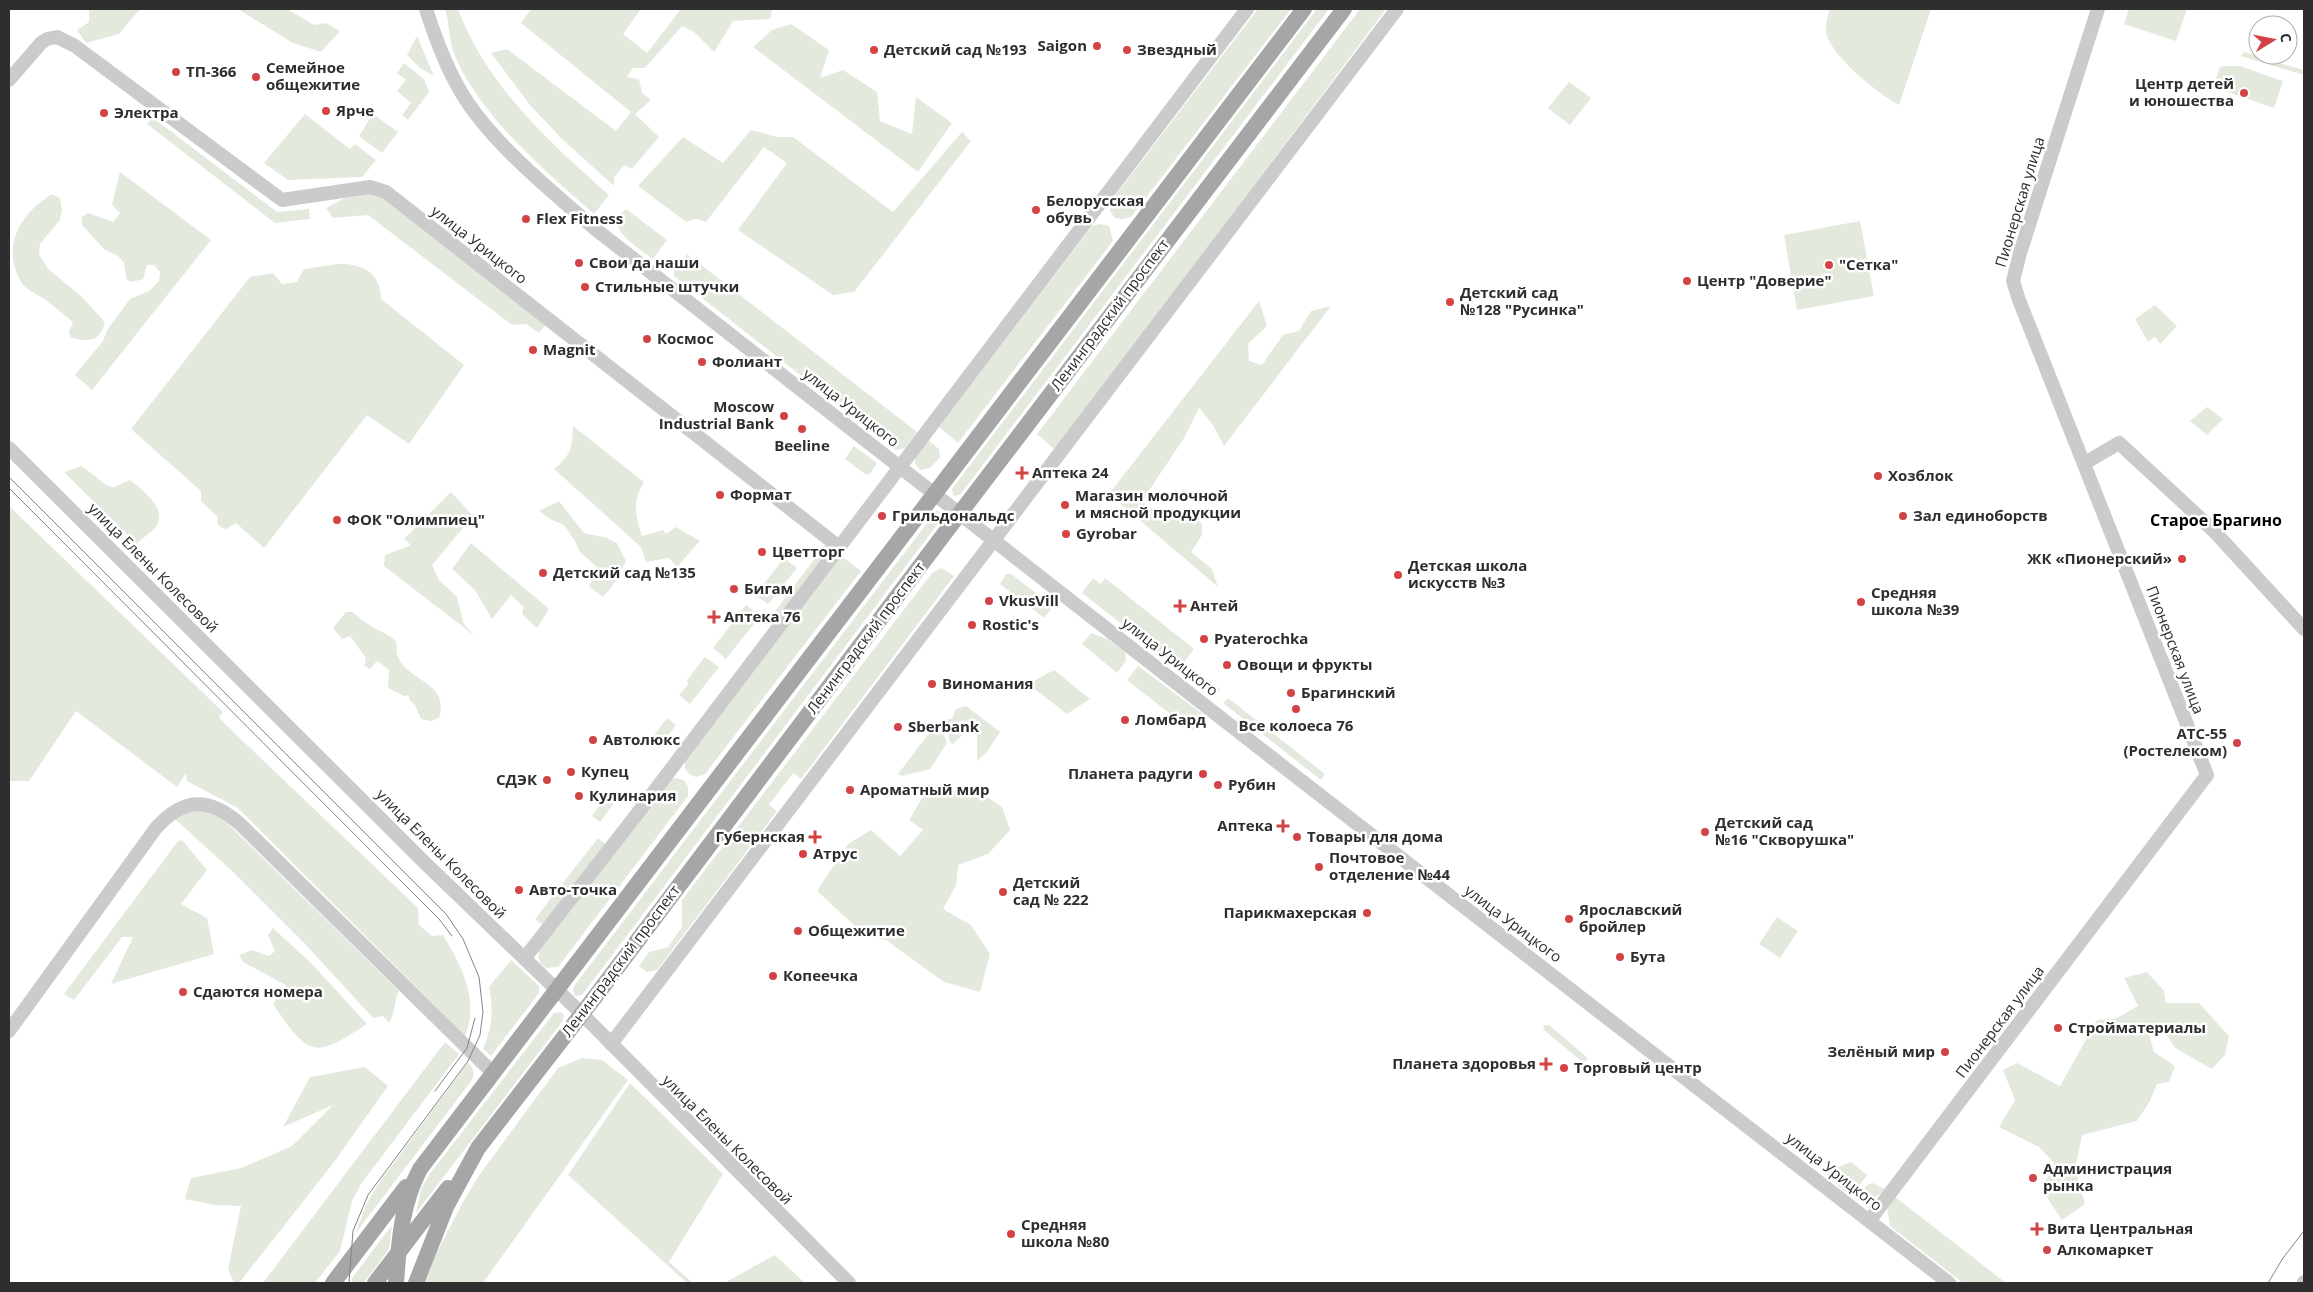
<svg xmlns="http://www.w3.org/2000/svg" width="2313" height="1292" font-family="'Open Sans',sans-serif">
	<rect width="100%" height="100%" fill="#fff"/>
	<!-- green -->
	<path fill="#e3eadd" d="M 89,9 L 140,9 L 119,34 L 86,43 L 77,30 L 89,22 Z
		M 238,9 L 287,9 L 314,25 L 326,23 L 340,31 L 321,52 L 293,43 Z
		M 445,9 L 458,9 C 486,85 550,143 609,195 L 594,214 C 546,172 494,128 462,71 C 458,63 452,51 451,42 C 448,29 449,22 445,9 Z
		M 531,9 L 641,9 L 623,34 L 647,53 L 681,9 L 771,9 L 772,11 L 770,19 L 733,21 L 714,52 L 694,32 L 682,26 L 645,68 L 633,68 L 627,77 L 639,79 L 642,93 L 651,100 L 635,114 L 659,137 L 632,169 L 624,165 L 614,177 L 614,186 L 562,139 L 530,105 L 491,53 L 507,49 L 616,131 L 631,112 L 521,23 Z
		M 1258,9 L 1291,9 L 1131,217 L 1122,219 L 1115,218 L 1110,211 L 1111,201 Z
		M 1317,9 L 1329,9 L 960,495 L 953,496 L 952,489 Z
		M 1360,9 L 1386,9 L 1056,451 L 1037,434 Z
		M 1830,9 L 1931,9 L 1899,105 C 1876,92 1840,63 1828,39 C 1824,31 1827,17 1830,9 Z
		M 2129,9 L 2187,9 L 2176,41 L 2124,24 Z
		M 791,24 L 829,50 L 820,78 L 843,70 L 877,92 L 880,121 L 912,134 L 916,97 L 952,123 L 918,172 L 753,47 L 772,30 Z
		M 417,36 L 434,76 L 420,68 L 407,55 Z
		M 2244,52 L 2303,70 L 2304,75 L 2241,56 Z
		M 404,63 L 424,79 L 429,92 L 408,120 L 402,115 L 411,103 L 397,91 L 406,80 L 397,73 Z
		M 2225,66 L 2240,66 L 2283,81 L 2274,108 L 2213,87 L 2220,67 Z
		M 1569,82 L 1591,98 L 1570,125 L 1548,108 Z
		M 305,114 L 350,149 L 355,144 L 376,160 L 362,177 L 288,180 L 264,163 Z
		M 373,114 L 398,132 L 382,153 L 359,136 Z
		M 152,117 L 277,212 L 309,209 L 310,219 L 275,223 L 147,124 Z
		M 751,130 L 777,137 L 793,137 L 893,212 L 962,132 L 971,141 L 854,292 L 833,295 L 738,230 L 787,163 L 764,147 L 706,222 L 696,219 L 686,222 L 638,186 L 683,137 L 723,163 Z
		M 120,172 L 211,240 L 92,390 L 75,375 L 103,341 L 107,330 L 130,299 L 149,291 L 159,281 L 160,272 L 154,265 L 147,265 L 143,279 L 132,282 L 127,280 L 124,263 L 118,256 L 105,250 L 82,225 L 82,217 L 88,213 L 113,222 L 120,213 L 112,205 Z
		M 52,194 L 60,198 L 62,210 L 60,220 L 40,244 L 39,254 L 48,269 L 80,295 L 105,322 C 100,343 88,342 70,337 L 69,332 L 73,322 C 64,315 55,307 46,300 C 38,295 30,292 23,285 C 0,249 18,215 52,194 Z
		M 370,194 L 383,198 L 545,325 L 539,333 L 526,324 L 512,325 L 368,215 L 333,218 L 326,208 L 345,198 Z
		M 626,209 L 667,240 L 653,259 C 643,251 612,233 618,218 C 619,215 623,212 626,209 Z
		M 1860,221 L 1874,296 L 1797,310 L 1784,235 Z
		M 1100,224 L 1109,226 L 1113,241 L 958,443 L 939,427 L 1092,226 Z
		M 687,254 L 917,432 L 905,448 L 896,450 L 674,276 L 674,270 Z
		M 338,264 C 362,263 381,273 381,299 L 464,365 L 409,444 L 367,415 L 264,548 L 236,523 L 226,529 L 220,527 L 217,522 L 218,517 L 201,501 L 201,491 L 131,429 L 250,277 L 273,273 L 282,284 L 297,282 L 304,269 Z
		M 1259,301 L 1267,326 L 1248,344 L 1249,361 L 1262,365 L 1283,335 L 1299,331 L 1311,311 L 1331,306 L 1224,446 L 1213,425 L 1199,408 L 1184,438 L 1142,501 L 1156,513 L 1165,518 C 1183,509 1188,510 1202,524 L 1202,535 L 1191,552 L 1212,569 L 1218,587 L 1109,494 Z
		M 2155,305 L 2177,326 L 2160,344 L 2155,337 L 2148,342 L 2135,319 Z
		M 2207,407 L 2223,419 L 2207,435 L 2190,421 Z
		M 573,426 L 644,482 C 632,503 635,513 642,536 L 663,530 L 666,534 L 676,527 L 700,541 L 677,567 L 669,558 L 646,562 L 641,547 L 554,469 C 572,454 572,448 573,426 Z
		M 928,440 L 939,449 L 940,457 L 930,468 L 920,470 L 915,463 L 915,457 Z
		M 854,446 L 877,463 L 870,474 L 865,474 L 845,459 Z
		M 81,466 C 91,471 106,489 115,487 C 120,485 124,482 130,480 C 142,489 170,511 155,528 C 150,533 142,538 137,544 L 64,472 Z
		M 451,492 L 473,516 L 432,565 L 439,580 L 457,597 L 464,624 L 475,636 L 384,566 L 385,555 L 411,545 L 404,539 Z
		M 559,501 L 584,533 L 607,538 L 617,543 L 626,561 L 615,582 L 603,597 L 589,586 L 599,569 L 580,552 L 575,541 L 564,525 L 552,520 L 539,511 Z
		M 9,506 L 223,712 L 219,717 L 226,725 L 418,908 L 419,925 L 432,936 L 443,935 C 461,965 480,1000 465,1036 L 238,808 L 187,781 L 186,773 L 177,787 L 76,711 L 29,781 L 9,781 Z
		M 937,510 L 942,514 L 942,518 L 582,995 L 575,996 L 573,990 L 574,986 Z
		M 471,543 L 549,609 L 537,628 L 522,614 L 524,607 L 511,595 L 492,619 L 475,590 L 452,569 Z
		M 825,545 L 830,549 L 778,618 L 773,614 Z
		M 841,556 L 861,571 L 705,774 L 696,777 L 689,774 L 685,768 L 685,759 Z
		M 784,558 L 797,568 L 768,604 L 755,595 Z
		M 941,568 L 954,576 L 801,779 L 793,773 L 769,805 L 777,811 L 657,970 L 647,972 L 639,966 L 649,952 L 668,947 L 682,927 L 682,900 L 932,573 Z
		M 1006,574 L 1011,574 L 1041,597 L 1051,609 L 1044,618 L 1000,584 Z
		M 1093,578 L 1101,584 L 1105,578 L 1194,649 L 1184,662 L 1220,689 L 1215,697 L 1082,593 Z
		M 746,605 L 760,616 L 726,659 L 713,648 Z
		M 346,612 L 353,612 C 363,624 382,630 396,641 C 397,646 396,653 398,657 C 410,683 450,682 439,718 L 431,721 L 421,719 L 415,705 L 409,699 L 409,695 L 404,696 L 388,688 L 389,670 L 377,661 L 370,669 L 364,666 L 366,658 L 350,636 L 342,639 L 333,628 Z
		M 1091,633 L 1107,639 L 1125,652 L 1126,661 L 1117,673 L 1082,644 Z
		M 705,657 L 719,667 L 690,704 L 679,695 L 688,685 L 687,680 Z
		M 1138,666 L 1204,715 L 1192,731 L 1127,680 Z
		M 1054,670 L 1090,699 L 1067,714 L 1028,684 Z
		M 1228,698 L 1325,774 L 1321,780 L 1223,703 Z
		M 966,706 L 1000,732 L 987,752 L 977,761 L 977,732 L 964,733 L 953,744 L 950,742 L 944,719 L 952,719 L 956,709 Z
		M 667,718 L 676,725 L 658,749 L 649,742 Z
		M 933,728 L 942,730 L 947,743 L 930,769 L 902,776 L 898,774 Z
		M 676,778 L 684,780 L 688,787 L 688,796 L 558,967 L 546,968 L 540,963 L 538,956 L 540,948 L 668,780 Z
		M 938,784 L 947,792 L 974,788 L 1002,807 L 1010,830 L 988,854 L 958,865 L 956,885 L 943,909 L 971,925 L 990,954 L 980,992 L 944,982 L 886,940 L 866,936 L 817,891 L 848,844 L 871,830 L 900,856 L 923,830 L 909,820 L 922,798 Z
		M 609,793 L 617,799 L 600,822 L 592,816 Z
		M 196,810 L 210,811 L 226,822 L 399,991 C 394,1000 395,1015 389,1023 L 383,1016 L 373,1018 L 307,946 L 235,874 L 174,818 L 179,814 Z
		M 598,838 L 608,846 L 545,926 L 535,919 Z
		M 182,840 L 207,870 L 181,904 L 207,918 L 214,954 L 111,984 L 133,937 L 122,937 L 74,1000 L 64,994 L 178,841 Z
		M 1777,917 L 1798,931 L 1780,958 L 1759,944 Z
		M 273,928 L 312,964 L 367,1024 C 314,1059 309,1057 273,1004 L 286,985 L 243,962 L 239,955 L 252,950 L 269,956 L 275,951 L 268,935 Z
		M 511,960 L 539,986 L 539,993 L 491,1056 L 483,1049 C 492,1027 494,1011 489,987 Z
		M 2147,972 L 2164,991 L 2166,1003 L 2199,1003 L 2229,1036 L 2225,1055 L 2212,1069 L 2175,1048 L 2163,1029 L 2149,1034 L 2154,1052 L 2175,1066 L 2169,1082 L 2157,1084 L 2150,1101 L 2137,1121 L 2082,1135 L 2075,1169 L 2085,1204 L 2062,1220 L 2042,1190 L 2054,1163 L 2039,1147 L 1999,1127 L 2015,1100 L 2003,1070 L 2017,1063 L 2060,1086 L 2097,1020 L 2117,1018 L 2138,1006 L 2124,978 Z
		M 562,1012 L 564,1016 L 562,1022 L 416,1213 L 421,1189 L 429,1175 L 554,1013 Z
		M 1543,1025 L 1549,1025 L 1588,1058 L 1584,1063 L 1545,1031 Z
		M 445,1042 L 459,1054 L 361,1184 L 352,1201 L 340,1251 L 315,1283 L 263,1283 Z
		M 582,1058 L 602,1060 L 628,1080 L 483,1283 L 425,1283 L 437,1252 L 463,1202 L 480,1174 L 558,1068 Z
		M 468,1062 C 473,1068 475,1072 472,1080 L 355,1234 L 366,1205 L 377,1186 Z
		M 365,1067 L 388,1086 L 334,1162 L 239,1283 L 234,1283 L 228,1269 L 241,1206 L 215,1205 L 185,1199 L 191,1178 L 241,1168 L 292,1146 L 333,1105 L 283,1127 L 310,1077 Z
		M 630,1083 L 723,1174 L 669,1262 L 693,1283 L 687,1283 L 568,1175 Z
		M 1851,1162 L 1867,1175 L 1851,1197 L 1836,1184 L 1834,1175 L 1838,1167 Z
		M 1873,1183 L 1885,1189 C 1878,1197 1868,1202 1858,1201 L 1856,1199 L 1867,1185 Z
		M 1894,1196 L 2006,1283 L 1963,1283 L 1890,1226 L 1887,1207 Z
		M 392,1225 L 389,1249 L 364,1283 L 352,1283 L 352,1278 Z
		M 775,1255 L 805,1283 L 724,1283 Z"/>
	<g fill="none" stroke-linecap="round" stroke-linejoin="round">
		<!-- minor -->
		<path stroke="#cbcbcb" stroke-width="14" d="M 426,9 C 434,34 443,59 456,83 C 483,136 549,189 594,228 L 1294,775 L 1949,1283
			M 9,80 L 41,43 L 47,39 L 57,37 L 75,46 L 282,200 L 370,187 L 386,192 L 839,547
			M 9,448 L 425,863 L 582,1014 L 849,1283
			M 2085,463 L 2119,443 L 2213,530 L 2304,629
			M 524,959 L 637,814 L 1247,9
			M 9,1031 L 156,828 C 184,797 209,797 240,824 L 493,1073
			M 611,1044 L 1397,9
			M 1869,1221 L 2207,775 L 2019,300 L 2013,281 L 2020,253 L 2098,9
			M 2304,1283 L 2304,1282"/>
		<!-- major -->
		<path stroke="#a6a6a6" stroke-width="16" d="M 333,1283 L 406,1187
			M 375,1283 L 448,1188
			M 396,1283 C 399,1243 401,1205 420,1169 L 1304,9
			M 416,1283 L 446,1207 L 478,1148 L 595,997 L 960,513 L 1344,9"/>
		<!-- tram -->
		<path stroke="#838383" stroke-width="1" d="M 9,477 L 446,914 L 463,939 L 479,977 L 483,1012 L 480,1035 L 468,1061 L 368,1195 L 353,1231 L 349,1283
			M 9,488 L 439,919 L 452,936
			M 435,1091 L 467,1048 L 475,1018
			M 2268,1283 L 2283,1258 L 2304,1231"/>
	</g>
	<!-- markers -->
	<g fill="#d34244" stroke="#fff" stroke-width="2">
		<circle cx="1097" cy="46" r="5"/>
		<circle cx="874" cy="50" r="5"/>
		<circle cx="1127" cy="50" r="5"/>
		<circle cx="176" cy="72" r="5"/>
		<circle cx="256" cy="77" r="5"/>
		<circle cx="2244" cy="93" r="5"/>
		<circle cx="326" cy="111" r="5"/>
		<circle cx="104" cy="113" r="5"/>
		<circle cx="1036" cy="210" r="5"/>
		<circle cx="526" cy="219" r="5"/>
		<circle cx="579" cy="263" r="5"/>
		<circle cx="1829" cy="265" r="5"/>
		<circle cx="1687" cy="281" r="5"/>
		<circle cx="585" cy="287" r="5"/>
		<circle cx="1450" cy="302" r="5"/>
		<circle cx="647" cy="339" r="5"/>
		<circle cx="533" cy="350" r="5"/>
		<circle cx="702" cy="362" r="5"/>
		<circle cx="784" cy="416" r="5"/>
		<circle cx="802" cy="429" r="5"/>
		<path d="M1019.5 465.5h5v5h5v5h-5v5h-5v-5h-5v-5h5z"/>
		<circle cx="1878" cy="476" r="5"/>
		<circle cx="720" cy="495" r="5"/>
		<circle cx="1065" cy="505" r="5"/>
		<circle cx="882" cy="516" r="5"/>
		<circle cx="1903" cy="516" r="5"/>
		<circle cx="337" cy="520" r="5"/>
		<circle cx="1066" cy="534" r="5"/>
		<circle cx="762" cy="552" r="5"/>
		<circle cx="2182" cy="559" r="5"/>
		<circle cx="543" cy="573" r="5"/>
		<circle cx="1398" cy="575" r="5"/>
		<circle cx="734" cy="589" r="5"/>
		<circle cx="989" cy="601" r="5"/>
		<circle cx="1861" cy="602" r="5"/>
		<path d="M1177.5 598.5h5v5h5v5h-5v5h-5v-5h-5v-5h5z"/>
		<path d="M711.5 609.5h5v5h5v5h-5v5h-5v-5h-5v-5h5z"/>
		<circle cx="972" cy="625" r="5"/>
		<circle cx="1204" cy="639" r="5"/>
		<circle cx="1227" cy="665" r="5"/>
		<circle cx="932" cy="684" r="5"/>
		<circle cx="1291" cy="693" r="5"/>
		<circle cx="1296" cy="709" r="5"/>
		<circle cx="1125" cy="720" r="5"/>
		<circle cx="898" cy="727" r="5"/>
		<circle cx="593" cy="740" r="5"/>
		<circle cx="2237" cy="743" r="5"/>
		<circle cx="571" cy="772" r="5"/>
		<circle cx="1203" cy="774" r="5"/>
		<circle cx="547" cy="780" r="5"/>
		<circle cx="1218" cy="785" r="5"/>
		<circle cx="850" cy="790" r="5"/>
		<circle cx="579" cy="796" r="5"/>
		<path d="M1280.5 818.5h5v5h5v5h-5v5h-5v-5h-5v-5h5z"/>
		<circle cx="1705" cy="832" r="5"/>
		<path d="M812.5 829.5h5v5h5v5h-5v5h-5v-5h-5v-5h5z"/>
		<circle cx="1297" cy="837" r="5"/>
		<circle cx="803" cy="854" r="5"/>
		<circle cx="1319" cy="867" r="5"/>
		<circle cx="519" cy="890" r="5"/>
		<circle cx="1003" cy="892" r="5"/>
		<circle cx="1367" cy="913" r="5"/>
		<circle cx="1569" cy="919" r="5"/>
		<circle cx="798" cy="931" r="5"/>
		<circle cx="1620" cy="957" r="5"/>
		<circle cx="773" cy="976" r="5"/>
		<circle cx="183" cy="992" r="5"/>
		<circle cx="2058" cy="1028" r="5"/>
		<circle cx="1945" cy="1052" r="5"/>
		<path d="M1543.5 1056.5h5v5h5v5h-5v5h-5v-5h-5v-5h5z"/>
		<circle cx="1564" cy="1068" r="5"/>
		<circle cx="2033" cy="1178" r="5"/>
		<path d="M2034.5 1221.5h5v5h5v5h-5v5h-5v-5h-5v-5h5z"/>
		<circle cx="1011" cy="1234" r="5"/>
		<circle cx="2047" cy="1250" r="5"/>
	</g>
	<g text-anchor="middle" stroke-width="5" stroke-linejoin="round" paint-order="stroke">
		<!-- poi labels -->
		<g font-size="15" font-weight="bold" fill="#2e2e2e" stroke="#fff" text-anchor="start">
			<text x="1087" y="51" text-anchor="end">Saigon</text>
			<text x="884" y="55">Детский сад №193</text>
			<text x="1137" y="55">Звездный</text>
			<text x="266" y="73">Семейное<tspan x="266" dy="17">общежитие</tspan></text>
			<text x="186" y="77">ТП-366</text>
			<text x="2234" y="89" text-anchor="end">Центр детей<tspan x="2234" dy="17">и юношества</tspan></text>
			<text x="336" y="116">Ярче</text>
			<text x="114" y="118">Электра</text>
			<text x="1046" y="206">Белорусская<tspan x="1046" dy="17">обувь</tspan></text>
			<text x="536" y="224">Flex Fitness</text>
			<text x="589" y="268">Свои да наши</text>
			<text x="1839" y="270">"Сетка"</text>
			<text x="1697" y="286">Центр "Доверие"</text>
			<text x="595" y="292">Стильные штучки</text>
			<text x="1460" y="298">Детский сад<tspan x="1460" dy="17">№128 "Русинка"</tspan></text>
			<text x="657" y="344">Космос</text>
			<text x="543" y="355">Magnit</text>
			<text x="712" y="367">Фолиант</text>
			<text x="774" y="412" text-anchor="end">Moscow<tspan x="774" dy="17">Industrial Bank</tspan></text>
			<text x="802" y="451" text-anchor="middle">Beeline</text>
			<text x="1032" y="478">Аптека 24</text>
			<text x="1888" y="481">Хозблок</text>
			<text x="730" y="500">Формат</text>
			<text x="1075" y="501">Магазин молочной<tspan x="1075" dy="17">и мясной продукции</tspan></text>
			<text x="892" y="521">Грильдональдс</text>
			<text x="1913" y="521">Зал единоборств</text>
			<text x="347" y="525">ФОК "Олимпиец"</text>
			<text x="1076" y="539">Gyrobar</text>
			<text x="772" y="557">Цветторг</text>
			<text x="2172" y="564" text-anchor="end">ЖК «Пионерский»</text>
			<text x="1408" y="571">Детская школа<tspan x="1408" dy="17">искусств №3</tspan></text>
			<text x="553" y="578">Детский сад №135</text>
			<text x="744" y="594">Бигам</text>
			<text x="1871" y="598">Средняя<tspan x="1871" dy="17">школа №39</tspan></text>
			<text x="999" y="606">VkusVill</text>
			<text x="1190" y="611">Антей</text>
			<text x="724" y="622">Аптека 76</text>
			<text x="982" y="630">Rostic's</text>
			<text x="1214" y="644">Pyaterochka</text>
			<text x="1237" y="670">Овощи и фрукты</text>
			<text x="942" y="689">Виномания</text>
			<text x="1301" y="698">Брагинский</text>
			<text x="1135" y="725">Ломбард</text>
			<text x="1296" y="731" text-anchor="middle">Все колоеса 76</text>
			<text x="908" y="732">Sberbank</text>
			<text x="2227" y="739" text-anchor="end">АТС-55<tspan x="2227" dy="17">(Ростелеком)</tspan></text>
			<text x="603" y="745">Автолюкс</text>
			<text x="581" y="777">Купец</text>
			<text x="1193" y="779" text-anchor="end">Планета радуги</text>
			<text x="537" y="785" text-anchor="end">СДЭК</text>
			<text x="1228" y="790">Рубин</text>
			<text x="860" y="795">Ароматный мир</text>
			<text x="589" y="801">Кулинария</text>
			<text x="1715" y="828">Детский сад<tspan x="1715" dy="17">№16 "Скворушка"</tspan></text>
			<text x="1273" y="831" text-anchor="end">Аптека</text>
			<text x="805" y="842" text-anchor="end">Губернская</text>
			<text x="1307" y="842">Товары для дома</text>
			<text x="813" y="859">Атрус</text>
			<text x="1329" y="863">Почтовое<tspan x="1329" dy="17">отделение №44</tspan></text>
			<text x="1013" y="888">Детский<tspan x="1013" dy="17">сад № 222</tspan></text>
			<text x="529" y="895">Авто-точка</text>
			<text x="1579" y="915">Ярославский<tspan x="1579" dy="17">бройлер</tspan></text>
			<text x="1357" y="918" text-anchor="end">Парикмахерская</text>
			<text x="808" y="936">Общежитие</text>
			<text x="1630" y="962">Бута</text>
			<text x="783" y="981">Копеечка</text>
			<text x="193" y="997">Сдаются номера</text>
			<text x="2068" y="1033">Стройматериалы</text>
			<text x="1935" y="1057" text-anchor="end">Зелёный мир</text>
			<text x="1536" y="1069" text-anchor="end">Планета здоровья</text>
			<text x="1574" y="1073">Торговый центр</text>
			<text x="2043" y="1174">Администрация<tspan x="2043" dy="17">рынка</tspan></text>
			<text x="1021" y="1230">Средняя<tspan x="1021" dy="17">школа №80</tspan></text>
			<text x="2047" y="1234">Вита Центральная</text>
			<text x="2057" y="1255">Алкомаркет</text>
		</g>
		<!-- street labels -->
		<g font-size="15" fill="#2e2e2e" stroke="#fff">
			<text transform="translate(2020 202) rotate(-73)" y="5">Пионерская улица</text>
			<text transform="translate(479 245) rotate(38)" y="5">улица Урицкого</text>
			<text transform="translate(1110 315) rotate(-53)" y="5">Ленинградский проспект</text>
			<text transform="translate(851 408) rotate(38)" y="5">улица Урицкого</text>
			<text transform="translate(153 568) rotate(45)" y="5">улица Елены Колесовой</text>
			<text transform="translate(866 638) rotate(-53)" y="5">Ленинградский проспект</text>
			<text transform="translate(2175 650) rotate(69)" y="5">Пионерская улица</text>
			<text transform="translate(1170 657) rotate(38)" y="5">улица Урицкого</text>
			<text transform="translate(441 854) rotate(45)" y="5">улица Елены Колесовой</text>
			<text transform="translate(1513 924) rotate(37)" y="5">улица Урицкого</text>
			<text transform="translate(621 961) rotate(-53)" y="5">Ленинградский проспект</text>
			<text transform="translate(2000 1022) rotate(-53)" y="5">Пионерская улица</text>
			<text transform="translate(727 1140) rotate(45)" y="5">улица Елены Колесовой</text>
			<text transform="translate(1834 1172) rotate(38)" y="5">улица Урицкого</text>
		</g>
		<!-- neighbourhood labels -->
		<g font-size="16" font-weight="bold" fill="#000" stroke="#fff">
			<text x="2216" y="526">Старое Брагино</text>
		</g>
	</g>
	<!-- border -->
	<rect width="2313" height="1292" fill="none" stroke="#2e2e2e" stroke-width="20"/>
	<!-- north arrow -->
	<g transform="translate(2273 40) rotate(80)"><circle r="24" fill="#ffffff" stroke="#ababab"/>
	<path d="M0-4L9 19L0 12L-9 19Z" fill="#d34244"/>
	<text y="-8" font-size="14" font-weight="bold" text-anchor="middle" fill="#2e2e2e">С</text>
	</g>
</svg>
